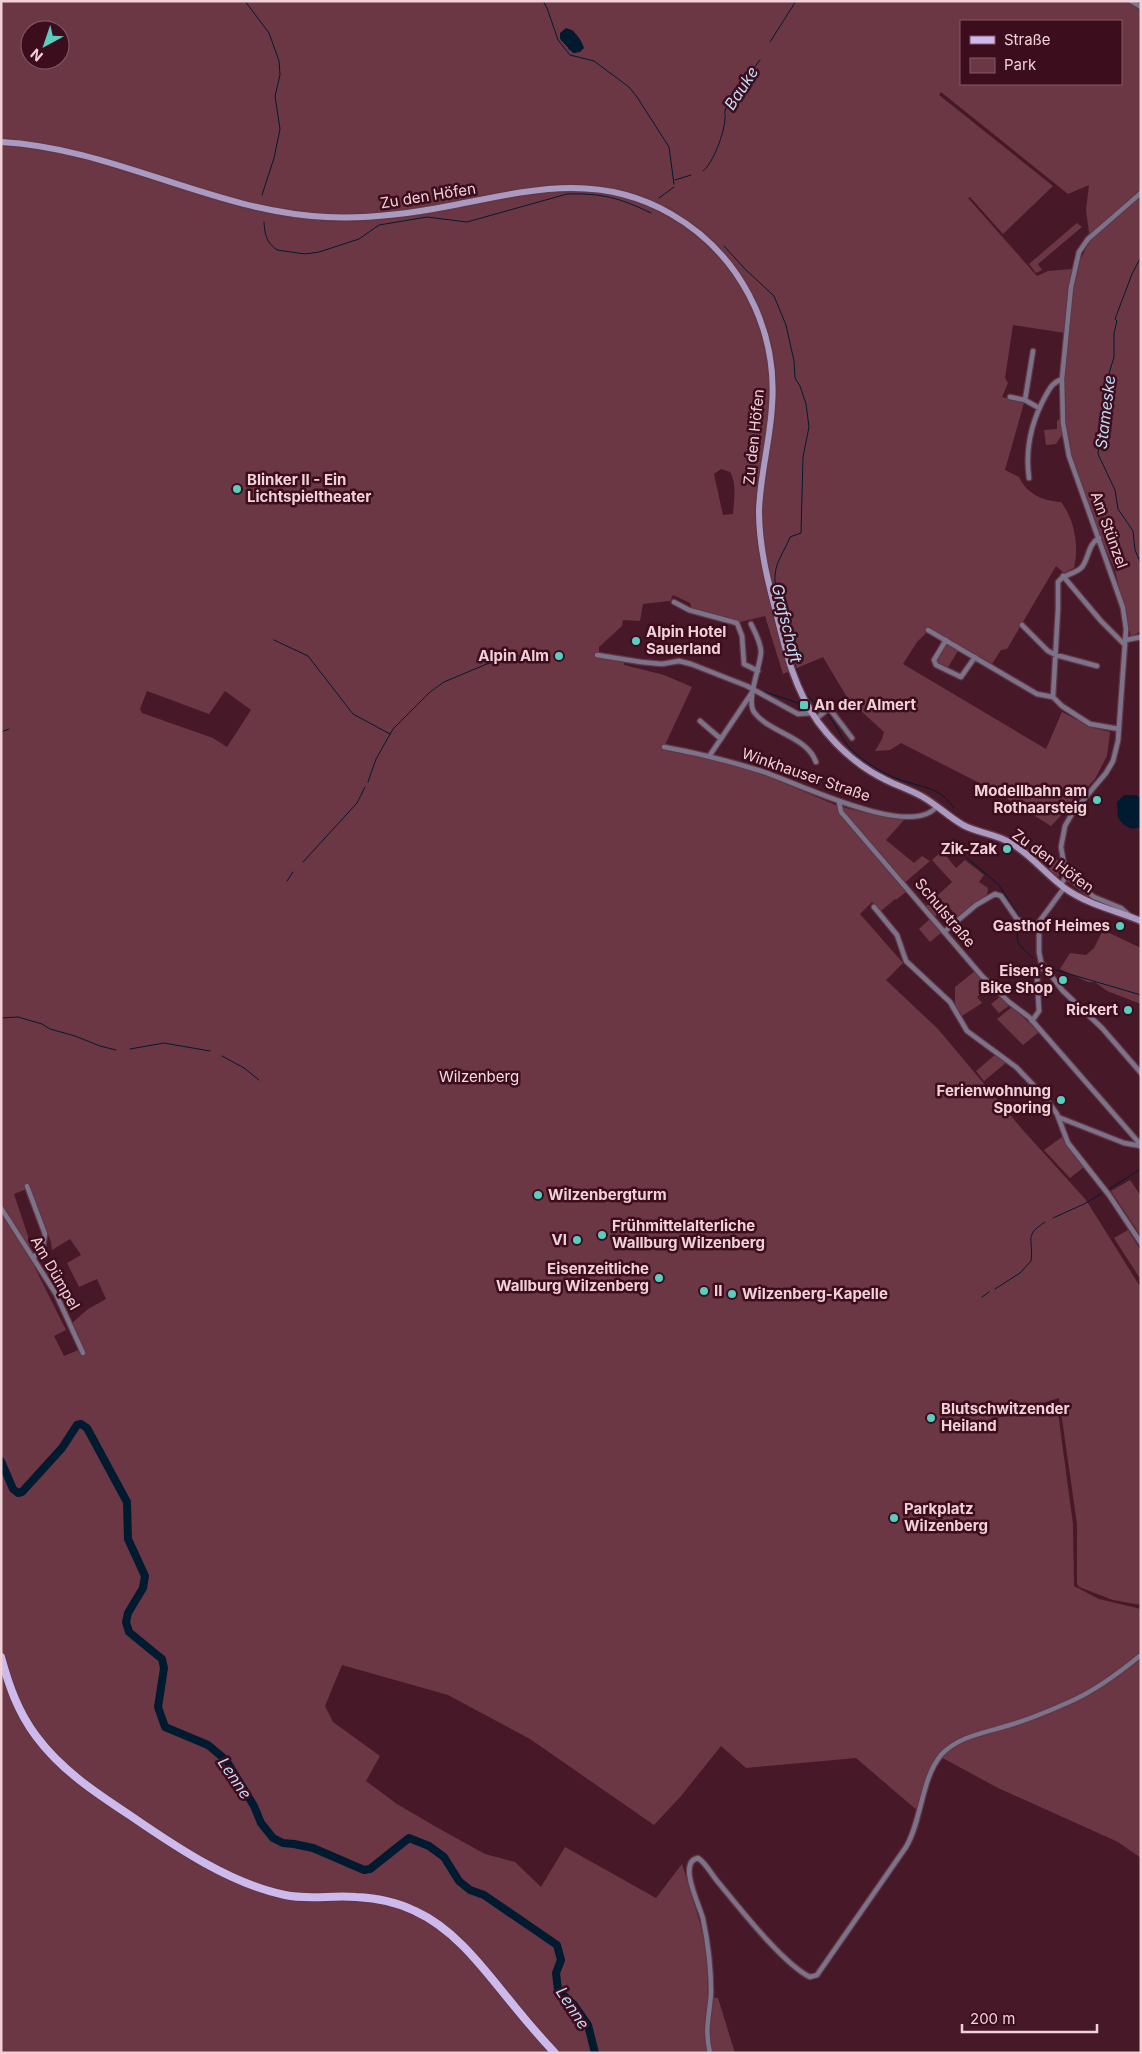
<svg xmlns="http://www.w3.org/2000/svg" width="1142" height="2054" font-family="Inter,sans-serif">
	<rect width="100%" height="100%" fill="#471827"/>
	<!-- green -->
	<path fill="#6c3745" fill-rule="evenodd" d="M 1,1 L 1141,1 L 1141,631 L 1131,637 L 1115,570 L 1084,499 L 1067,444 L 1065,423 L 1064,379 L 1073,287 L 1079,263 L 1090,240 L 1086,210 L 1089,185 L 1068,194 L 941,92 L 939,95 L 1053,186 L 1003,234 L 970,197 L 968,198 L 1037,276 L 1048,271 L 1072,269 L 1065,333 L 1013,325 L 1005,378 L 1008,383 L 1002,397 L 1024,403 L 1005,470 L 1019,477 C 1027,494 1043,501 1061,502 C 1075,520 1079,547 1074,568 L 1064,573 L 1056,566 L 1007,649 L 1001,650 L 990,667 L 959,649 L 947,669 L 937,663 L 936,659 L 947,644 L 928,631 L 917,642 L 903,664 L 1046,749 L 1062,712 L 1093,728 L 1110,732 L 1107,756 L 1095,779 L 1051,826 L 995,791 L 901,743 L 890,750 L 875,751 L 882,739 L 884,732 L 848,699 L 823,657 L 783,674 L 765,616 L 740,622 L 692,609 L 690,603 L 673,595 L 670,601 L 643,604 L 640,621 L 623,620 L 622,626 L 599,647 L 599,656 L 624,661 L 624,665 L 664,675 L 692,687 L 663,749 L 709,757 L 767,776 L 838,806 L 874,815 L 905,819 L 886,840 L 914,863 L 922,856 L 930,861 L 902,885 L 907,891 L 896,900 L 895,899 L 881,911 L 872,902 L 860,914 L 903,963 L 886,980 L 938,1029 L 1022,1129 L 1086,1200 L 1141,1288 L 1141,1605 L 1113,1600 L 1079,1587 L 1077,1584 L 1077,1524 L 1059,1398 L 972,1425 L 1053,1402 L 1057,1405 L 1073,1524 L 1074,1586 L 1099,1599 L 1141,1609 L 1141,1858 L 1118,1842 L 998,1788 L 939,1756 L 928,1774 L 919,1812 L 856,1758 L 746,1768 L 721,1746 L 681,1796 L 654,1825 L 530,1739 L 448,1695 L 342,1665 L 325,1706 L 333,1722 L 380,1756 L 366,1781 L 397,1804 L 438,1828 L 485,1854 L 515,1862 L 541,1887 L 565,1847 L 656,1898 L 682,1864 L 700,1923 L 706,1952 L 708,1997 L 718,1998 L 735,2053 L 1,2053 ZM 961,21 L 1121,21 L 1121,84 L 961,84 ZM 569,29 L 573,30 L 582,43 L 576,53 L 568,49 ZM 30,30 L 60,30 L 60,60 L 30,60 ZM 721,469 L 730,472 C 737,484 734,501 733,514 L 723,515 L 714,474 ZM 147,691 L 209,714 L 225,691 L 251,710 L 227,747 L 213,738 L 142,713 L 140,709 ZM 29,1188 L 51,1242 L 52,1250 L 70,1239 L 81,1255 L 67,1263 L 79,1287 L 97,1279 L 106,1299 L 88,1309 L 71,1324 L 83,1348 L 64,1356 L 54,1336 L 66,1330 L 32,1262 L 28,1236 L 14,1194 Z
		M 1077,223 L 1082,227 L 1038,264 L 1042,270 L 1036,273 L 1029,264 Z
		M 1061,418 L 1062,435 L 1056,444 L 1046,445 L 1044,430 L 1057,429 L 1057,421 Z
		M 942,851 L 956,868 L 965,860 L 984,875 L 979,882 L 988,888 L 987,895 L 958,917 L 948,906 L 934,917 L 925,907 L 952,882 L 932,860 Z
		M 1056,859 L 1060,862 L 1063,872 L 1058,877 L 1048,870 Z
		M 931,918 L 942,932 L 930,942 L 919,929 Z
		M 1103,930 L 1141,948 L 1141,1004 L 1107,991 L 1095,982 L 1088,982 L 1060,969 L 1070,953 L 1086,955 L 1094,948 Z
		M 975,971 L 990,986 L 977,997 L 982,1003 L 962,1016 L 955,1005 L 955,987 Z
		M 1000,997 L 1010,1005 L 999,1013 L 991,1004 Z
		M 1012,1007 L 1039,1032 L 1023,1045 L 997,1019 Z
		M 996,1054 L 1007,1062 L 984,1081 L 976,1071 Z
		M 1062,1137 L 1084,1167 L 1070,1178 L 1044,1150 Z
		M 1130,1180 L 1141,1196 L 1141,1236 L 1111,1191 Z
		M 1128,1230 L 1141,1251 L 1141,1280 L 1114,1238 Z"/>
	<!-- water -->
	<path fill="#001b2f" d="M 566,28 C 575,31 581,39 584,48 L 580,52 L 573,53 L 560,39 L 560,33 Z
		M 1124,795 L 1136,795 L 1141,798 L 1141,827 C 1130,831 1123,826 1118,817 L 1117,802 Z"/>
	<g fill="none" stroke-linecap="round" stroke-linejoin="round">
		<!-- stream -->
		<path stroke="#001b2f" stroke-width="1" d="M 245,1 L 269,33 L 279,61 L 280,75 L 275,96 L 280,129 L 274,158 L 262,195
			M 543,1 L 547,8 L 558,40 L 570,55 L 594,61 L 629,87 L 637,97 L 669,147 L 674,184
			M 770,42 L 796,1
			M 703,171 C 713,164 725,131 725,118 C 726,113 724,116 725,111 C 730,92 749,76 760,60
			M 675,180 L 691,175
			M 659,198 L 674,187
			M 264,222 C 265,235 266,242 277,250 L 305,254 L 319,252 L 359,239 L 379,225 L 427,217 L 467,222 L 567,194 C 602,193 620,198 651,213
			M 724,246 L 745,269 L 774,296 L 786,325 L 794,361 L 795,378 L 800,386 L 806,404 L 809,427 L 803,457 L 801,533 L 790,537 C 785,551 776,560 775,576 C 773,593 796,674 805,691 C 809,699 817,705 824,710
			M 1141,257 L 1132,274 L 1115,319 L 1117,321 L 1114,333 L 1114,357 L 1105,387 L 1098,454 L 1115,490 L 1118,509 L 1133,531 L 1135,550 L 1141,564
			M 274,640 L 308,656 L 353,714 L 390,734
			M 762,691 L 801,704
			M 827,713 C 839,728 841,742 858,756 C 870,765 884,774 898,779 C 921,788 938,785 954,808
			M 1,732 L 9,729
			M 368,782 L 376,759 L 393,729 L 430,692 L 444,682 L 501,658 L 527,655
			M 967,858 L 998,884 L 1020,917
			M 303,862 L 357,803 L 365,787
			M 287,881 L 293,872
			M 1020,921 C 1014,943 1017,943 1033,958
			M 1049,968 L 1141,995
			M 1,1018 L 18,1017 L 42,1024 L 50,1029 L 75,1036 L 100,1046 L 116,1050
			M 130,1049 L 164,1043 L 210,1051
			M 222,1056 L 244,1068 L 259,1080
			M 1109,1189 L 1141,1169
			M 1053,1218 L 1084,1204 L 1104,1192
			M 995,1289 L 1020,1273 L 1031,1261 C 1034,1239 1023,1236 1045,1222
			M 982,1297 L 989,1292"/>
		<!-- river -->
		<path stroke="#001b2f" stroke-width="8" d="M 1,1461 L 13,1489 L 18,1493 L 22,1492 L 62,1448 L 77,1425 L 81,1424 L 87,1428 L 127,1502 L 128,1539 L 145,1576 L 143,1588 L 128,1613 L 126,1622 L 129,1632 L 162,1659 L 164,1668 L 158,1707 L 165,1727 L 208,1745 L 226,1760 L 254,1806 L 261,1823 L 273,1838 L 283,1843 L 294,1844 L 313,1848 L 364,1870 L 370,1869 L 409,1838 L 429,1846 L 444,1857 L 459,1881 L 470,1890 L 484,1895 L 557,1945 L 561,1960 L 556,1973 L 558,1990 L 574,2005 L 588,2025 L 595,2053"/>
		<defs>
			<path id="street" d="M 1131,1 L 1141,7
				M 1010,397 L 1025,400 L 1039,408
				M 1025,400 L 1033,351
				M 1029,478 C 1025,449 1032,420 1046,395 C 1050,388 1053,382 1062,379
				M 1063,576 L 1101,621 L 1125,645
				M 674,602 L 689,610 L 737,623 L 742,636 L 744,664 L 758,671
				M 751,624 C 755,632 761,643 761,652 C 760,668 746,700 754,712 C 769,733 807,736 816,762
				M 1022,625 L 1048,651 L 1056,655 L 1097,666
				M 928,630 L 1037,694 L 1053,697 L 1062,706 L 1090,724 L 1119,729
				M 946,640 L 934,660 L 936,665 L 961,677 L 975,657
				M 1126,640 L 1141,637
				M 597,655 L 641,662 L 662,664 L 679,661 L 691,664 L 747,686 L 798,714 L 812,713
				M 1053,697 L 1058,609 L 1058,582 C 1064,573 1075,575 1082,567 C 1089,558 1088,544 1099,538
				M 816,719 L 829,708 L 852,738
				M 700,721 L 721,739
				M 664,747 C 697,753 729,761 761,771 C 793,781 912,841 937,806
				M 710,755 L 753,691
				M 839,802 L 841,812 L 982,976 L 1009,1002 L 1029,1017 L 1141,1145
				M 1066,876 L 1094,897 L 1121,908 L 1130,916
				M 1061,885 L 1066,876 L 1061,847 L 1065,826 L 1073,812 L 1106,773 L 1113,761 L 1118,741 L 1126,629 L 1123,608 L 1116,588 L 1069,456 L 1063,423 L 1062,379 L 1071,287 L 1079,252 L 1088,239 L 1141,193
				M 1064,888 L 1039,922 L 1039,952 L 1041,962 L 1062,990 L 1102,1028 L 1141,1073
				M 874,907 L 897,935 L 906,961 L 950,1002 L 967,1031 L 1016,1067 L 1045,1097 L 1057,1114 L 1068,1143 L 1109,1195 L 1141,1243
				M 944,932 L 976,905 L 995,894 L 1001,896 L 1017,919 L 1038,927
				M 1032,1021 L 1039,1011 L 1037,976 L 1038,971 L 1043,966
				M 1058,1117 L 1124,1143 L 1141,1146
				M 27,1186 L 45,1234 L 43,1246 L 34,1257
				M 1,1208 L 56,1294 L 83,1353
				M 710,2053 C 704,2028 710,2015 711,1992 C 711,1968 708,1943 703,1919 C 700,1906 677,1862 698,1858 C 706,1863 711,1874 718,1882 C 738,1906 783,1964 810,1977 L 817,1975 L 906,1847 C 922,1820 921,1779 941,1755 C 958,1736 988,1732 1010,1725 C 1030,1719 1049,1711 1067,1703 C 1094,1692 1119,1673 1141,1655"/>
			<path id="secondary" d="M 1,142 C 114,148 214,212 327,217 C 368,219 408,214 449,206 C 527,191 597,171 671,214 C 739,253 778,328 772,406 C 770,441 760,476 759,511 C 759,547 768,582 777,616 C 786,653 795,690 818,722 C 836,746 859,767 886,780 C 898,786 911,790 923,797 C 937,805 949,817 963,825 C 978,833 995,834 1009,842 C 1031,854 1046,875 1066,889 C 1089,905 1115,910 1141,921"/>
			<path id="primary" d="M 1,1657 C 9,1686 18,1712 36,1736 C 61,1770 96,1793 131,1816 C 176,1847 231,1884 285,1895 C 308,1900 332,1895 356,1897 C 376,1898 397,1902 415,1911 C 457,1930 486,1972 515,2007 C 528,2023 541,2038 555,2053"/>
		</defs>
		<!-- street casing -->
		<use href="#street" stroke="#623643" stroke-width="7"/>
		<!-- secondary casing -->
		<use href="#secondary" stroke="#623643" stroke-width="9"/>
		<!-- primary casing -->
		<use href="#primary" stroke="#623643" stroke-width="10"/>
		<!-- street -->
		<use href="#street" stroke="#7c728a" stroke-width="4.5"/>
		<!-- secondary -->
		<use href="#secondary" stroke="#aa9ac1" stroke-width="6"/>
		<!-- primary -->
		<use href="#primary" stroke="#cdb9eb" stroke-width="8"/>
	</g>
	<!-- markers -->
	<g fill="#59cebe" stroke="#3c0d1d" stroke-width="2">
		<circle cx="237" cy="489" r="5"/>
		<circle cx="636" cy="641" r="5"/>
		<circle cx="559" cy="656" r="5"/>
		<rect x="799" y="700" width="10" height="10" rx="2.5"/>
		<circle cx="1097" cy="800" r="5"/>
		<circle cx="1007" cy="849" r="5"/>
		<circle cx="1120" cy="926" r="5"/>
		<circle cx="1063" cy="980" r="5"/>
		<circle cx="1128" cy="1010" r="5"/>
		<circle cx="1061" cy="1100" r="5"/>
		<circle cx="538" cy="1195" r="5"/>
		<circle cx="602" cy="1235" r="5"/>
		<circle cx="577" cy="1240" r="5"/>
		<circle cx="659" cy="1278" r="5"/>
		<circle cx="704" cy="1291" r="5"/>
		<circle cx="732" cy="1294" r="5"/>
		<circle cx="931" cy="1418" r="5"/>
		<circle cx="894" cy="1518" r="5"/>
	</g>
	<g text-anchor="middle" stroke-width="5" stroke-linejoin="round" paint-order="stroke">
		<!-- street labels -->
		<g font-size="15" fill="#f1d1d8" stroke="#3c0d1d">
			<text transform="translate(428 196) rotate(-9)" y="5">Zu den Höfen</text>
			<text transform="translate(754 437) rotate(-84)" y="5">Zu den Höfen</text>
			<text transform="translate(1109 530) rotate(70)" y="5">Am Stünzel</text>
			<text transform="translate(806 775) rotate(19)" y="5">Winkhauser Straße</text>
			<text transform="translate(1053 861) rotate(36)" y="5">Zu den Höfen</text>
			<text transform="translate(945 913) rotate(50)" y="5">Schulstraße</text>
			<text transform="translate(55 1273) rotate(60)" y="5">Am Dümpel</text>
		</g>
		<!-- poi labels -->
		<g font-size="15" font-weight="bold" fill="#f1d1d8" stroke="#3c0d1d" text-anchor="start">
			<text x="247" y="485">Blinker II - Ein<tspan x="247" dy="17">Lichtspieltheater</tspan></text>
			<text x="646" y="637">Alpin Hotel<tspan x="646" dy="17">Sauerland</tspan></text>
			<text x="549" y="661" text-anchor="end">Alpin Alm</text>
			<text x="814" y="710">An der Almert</text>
			<text x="1087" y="796" text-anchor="end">Modellbahn am<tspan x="1087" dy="17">Rothaarsteig</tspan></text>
			<text x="997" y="854" text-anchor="end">Zik-Zak</text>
			<text x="1110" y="931" text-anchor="end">Gasthof Heimes</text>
			<text x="1053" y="976" text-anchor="end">Eisen´s<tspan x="1053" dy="17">Bike Shop</tspan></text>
			<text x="1118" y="1015" text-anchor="end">Rickert</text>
			<text x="1051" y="1096" text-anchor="end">Ferienwohnung<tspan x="1051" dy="17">Sporing</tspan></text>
			<text x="548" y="1200">Wilzenbergturm</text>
			<text x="612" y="1231">Frühmittelalterliche<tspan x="612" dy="17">Wallburg Wilzenberg</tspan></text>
			<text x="567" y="1245" text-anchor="end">VI</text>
			<text x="649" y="1274" text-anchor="end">Eisenzeitliche<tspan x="649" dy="17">Wallburg Wilzenberg</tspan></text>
			<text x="714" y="1296">II</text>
			<text x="742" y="1299">Wilzenberg-Kapelle</text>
			<text x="941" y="1414">Blutschwitzender<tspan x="941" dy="17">Heiland</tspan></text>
			<text x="904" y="1514">Parkplatz<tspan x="904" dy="17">Wilzenberg</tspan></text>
		</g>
		<!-- park labels -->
		<g font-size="15" fill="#f2dee2" stroke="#3c0d1d">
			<text x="479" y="1082">Wilzenberg</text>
		</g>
		<!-- water labels -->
		<g font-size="16" font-style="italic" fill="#bedcf4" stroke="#3c0d1d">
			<text transform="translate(741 88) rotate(-57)" y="6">Bauke</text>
			<text transform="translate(1105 412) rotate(-83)" y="6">Stameske</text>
			<text transform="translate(787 623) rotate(76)" y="6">Grafschaft</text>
			<text transform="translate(235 1778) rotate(56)" y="6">Lenne</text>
			<text transform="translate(573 2008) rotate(57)" y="6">Lenne</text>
		</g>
	</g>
	<!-- border -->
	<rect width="1142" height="2054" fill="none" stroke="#f1d1d8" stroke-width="5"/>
	<!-- legend -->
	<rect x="960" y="20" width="162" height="65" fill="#3c0d1d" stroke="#845b68"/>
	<rect x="970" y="36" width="25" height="8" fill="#cdb9eb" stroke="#845b68"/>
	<text x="1004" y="45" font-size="15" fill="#f1d1d8">Straße</text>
	<rect x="970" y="58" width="25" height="15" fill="#6c3745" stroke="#845b68"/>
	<text x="1004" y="70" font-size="15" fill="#f1d1d8">Park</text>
	<!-- north arrow -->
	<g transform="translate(45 45) rotate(220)"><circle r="24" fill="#3c0d1d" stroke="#845b68"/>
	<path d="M0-4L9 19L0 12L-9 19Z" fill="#59cebe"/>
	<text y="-8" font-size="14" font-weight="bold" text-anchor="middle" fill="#f1d1d8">N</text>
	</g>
	<!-- scale -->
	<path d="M962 2024v8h135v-8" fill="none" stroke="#f1d1d8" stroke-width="2.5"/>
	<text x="970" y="2024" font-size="15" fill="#f1d1d8" stroke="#3c0d1d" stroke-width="4" paint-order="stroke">200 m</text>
</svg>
